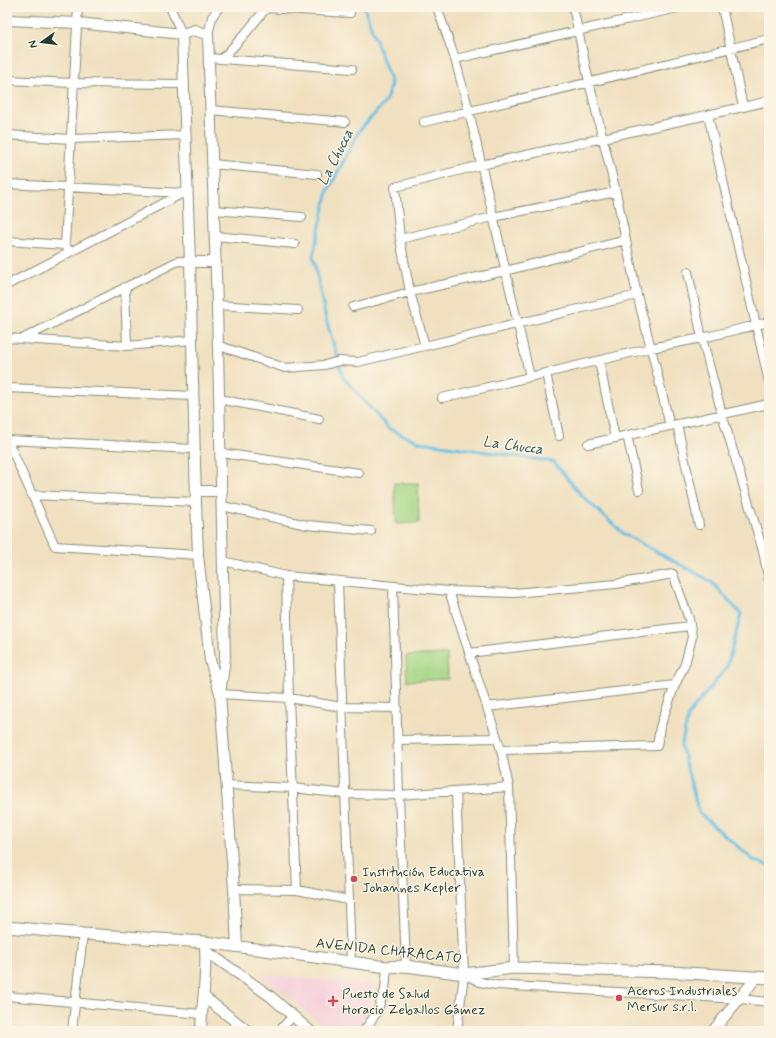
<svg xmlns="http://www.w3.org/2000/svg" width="776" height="1038" font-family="Mynerve,sans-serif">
	<rect width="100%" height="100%" fill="#fcf5e5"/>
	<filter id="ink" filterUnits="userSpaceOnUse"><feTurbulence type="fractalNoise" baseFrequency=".025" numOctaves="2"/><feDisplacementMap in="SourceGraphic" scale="8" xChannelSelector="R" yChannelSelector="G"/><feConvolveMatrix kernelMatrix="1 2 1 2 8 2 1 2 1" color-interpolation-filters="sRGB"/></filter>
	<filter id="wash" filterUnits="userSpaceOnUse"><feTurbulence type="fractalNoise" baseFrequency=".012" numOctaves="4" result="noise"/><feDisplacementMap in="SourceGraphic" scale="16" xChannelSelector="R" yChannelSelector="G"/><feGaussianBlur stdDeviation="0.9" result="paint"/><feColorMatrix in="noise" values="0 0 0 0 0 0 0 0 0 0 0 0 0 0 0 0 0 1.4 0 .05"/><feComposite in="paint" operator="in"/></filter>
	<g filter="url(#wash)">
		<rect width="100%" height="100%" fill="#f0e0c0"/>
		<!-- built -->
		<path fill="#f5cfdb" d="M 261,974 L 376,985 L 369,1017 L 360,1031 L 329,1031 Z"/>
		<!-- green -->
		<path fill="#a4d584" stroke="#62895c" d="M 394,483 L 418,483 L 419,523 L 396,524 Z
			M 447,654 L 448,679 L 407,681 L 406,656 Z"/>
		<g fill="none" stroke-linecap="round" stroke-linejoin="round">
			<!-- stream -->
			<path stroke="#67bfe4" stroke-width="3" d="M 364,7 L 391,83 L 386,101 L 359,131 L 328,191 L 313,256 L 325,315 L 343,377 L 389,429 L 420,442 L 554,462 L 581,495 L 624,534 L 712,582 L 741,614 L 727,667 L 689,714 L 681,746 L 699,813 L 753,860 L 769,866"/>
		</g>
	</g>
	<g filter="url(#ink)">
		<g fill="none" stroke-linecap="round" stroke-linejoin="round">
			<defs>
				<path id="minor" d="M 170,7 L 182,34
					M 437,7 L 455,59 L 469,111 L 530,377
					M 573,7 L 589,82 L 616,192 L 637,295 L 651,348 L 670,426
					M 722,7 L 743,107
					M 266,8 L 350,13
					M 208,35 L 212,17 L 219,7
					M 209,58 L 352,69
					M 222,59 L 245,34 L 267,7
					M 455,59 L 682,7
					M 7,80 L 74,83 L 184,84
					M 210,110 L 345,122
					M 708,115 L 769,382
					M 424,122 L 769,39
					M 7,135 L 71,139 L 186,135
					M 212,164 L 317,174
					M 7,184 L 183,193
					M 214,210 L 302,217
					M 215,236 L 295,244
					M 400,239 L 493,217 L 616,192
					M 7,241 L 65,245
					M 70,252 L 65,245 L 78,7
					M 688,272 L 702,338 L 722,414 L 763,551 L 769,581
					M 7,285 L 183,193
					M 125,287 L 127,346
					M 217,305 L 298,310
					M 353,307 L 410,292 L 505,271 L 626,240
					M 7,338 L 127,346 L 192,340
					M 22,339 L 178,261 L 190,262
					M 217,345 L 285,368 L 325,365 L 339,361 L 358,362 L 637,295
					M 425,346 L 410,292 L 400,239 L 395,187 L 481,165 L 743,107 L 769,101
					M 599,361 L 615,438
					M 546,373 L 559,436
					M 7,388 L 193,396
					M 442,398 L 651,348 L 702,338 L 769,322
					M 219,399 L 319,419
					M 677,424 L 699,525
					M 627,435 L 639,490
					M 7,439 L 55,546 L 198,555
					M 8,440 L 194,449
					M 588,444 L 769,404
					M 221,453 L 359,473
					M 32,495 L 196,502
					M 222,506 L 307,525 L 371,531
					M 223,561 L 286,576 L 449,591 L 514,593 L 616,584 L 673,574 L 689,619 L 692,637 L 685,664 L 675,685 L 660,727 L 657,746 L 501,750
					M 286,576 L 289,698 L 297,890
					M 338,581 L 351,962
					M 393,586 L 399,795 L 406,966
					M 449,591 L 501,750 L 509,787 L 514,968
					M 469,653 L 690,626
					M 220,694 L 289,698 L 342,707 L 397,708
					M 487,707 L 675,685
					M 398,740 L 497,738
					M 227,785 L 293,788 L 345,794 L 399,795 L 509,787
					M 456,791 L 464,974 L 457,1031
					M 234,889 L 297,890 L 349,900
					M 464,974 L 480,982 L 496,985 L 740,999 L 769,1002
					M 7,996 L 201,1014
					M 72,1031 L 83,934
					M 279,1031 L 293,1016
					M 364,1031 L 377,1012 L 385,990 L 387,967"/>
				<path id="tertiary" d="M 7,20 L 78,23 L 182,34 L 195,30 L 208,35 L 217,305 L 225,658 L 220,694 L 234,889 L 237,947
					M 182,34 L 190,262 L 196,502 L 198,555 L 210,660 L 219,690
					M 190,262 L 216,262
					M 196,491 L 222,491
					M 206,951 L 270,996 L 310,1031
					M 204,997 L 248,1031
					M 201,1031 C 202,1003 207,975 205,947
					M 713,1031 L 756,978"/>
				<path id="secondary" d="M 7,927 L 83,934 L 205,942 L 387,967 L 406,966 L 464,974 L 514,968 L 671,972 L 769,978"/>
			</defs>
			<!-- minor casing -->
			<use href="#minor" stroke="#888e7a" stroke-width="10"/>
			<!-- tertiary casing -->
			<use href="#tertiary" stroke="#888e7a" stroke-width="12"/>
			<!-- secondary casing -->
			<use href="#secondary" stroke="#888e7a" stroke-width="13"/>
			<!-- minor -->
			<use href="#minor" stroke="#fff" stroke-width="8"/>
			<!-- tertiary -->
			<use href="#tertiary" stroke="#fff" stroke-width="10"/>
			<!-- secondary -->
			<use href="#secondary" stroke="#fff" stroke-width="11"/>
		</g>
	</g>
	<!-- markers -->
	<g fill="#d1495b" stroke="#fcf5e5" stroke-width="1.5">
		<circle cx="354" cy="879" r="4"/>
		<circle cx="619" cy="998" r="4"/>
		<path d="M331 995h4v4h4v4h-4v4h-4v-4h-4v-4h4z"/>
	</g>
	<g text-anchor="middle" stroke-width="3" stroke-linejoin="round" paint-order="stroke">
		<!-- poi labels -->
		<g font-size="14" fill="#1f3d34" stroke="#fcf5e5" text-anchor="start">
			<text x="362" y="876">Institución Educativa<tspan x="362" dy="16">Johannes Kepler</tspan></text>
			<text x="627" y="995">Aceros Industriales<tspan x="627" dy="16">Mersur s.r.l.</tspan></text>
			<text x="342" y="998">Puesto de Salud<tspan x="342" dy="16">Horacio Zeballos Gámez</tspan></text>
		</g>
		<!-- street labels -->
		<g font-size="14" fill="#1f3d34" stroke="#fcf5e5">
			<text transform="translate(389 950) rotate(6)" y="5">AVENIDA CHARACATO</text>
		</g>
		<!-- water labels -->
		<g font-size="15" font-style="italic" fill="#315e60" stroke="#fcf5e5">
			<text transform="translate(335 157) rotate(-63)" y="5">La Chucca</text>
			<text transform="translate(513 445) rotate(8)" y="5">La Chucca</text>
		</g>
	</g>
	<!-- margin -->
	<rect width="776" height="1038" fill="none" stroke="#fcf5e5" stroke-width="24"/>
	<!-- north arrow -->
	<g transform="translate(42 42) rotate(256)" stroke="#fcf5e5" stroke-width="3" paint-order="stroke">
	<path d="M0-3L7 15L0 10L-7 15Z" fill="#1f3d34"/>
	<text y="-6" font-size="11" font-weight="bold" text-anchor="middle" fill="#1f3d34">N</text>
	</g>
</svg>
